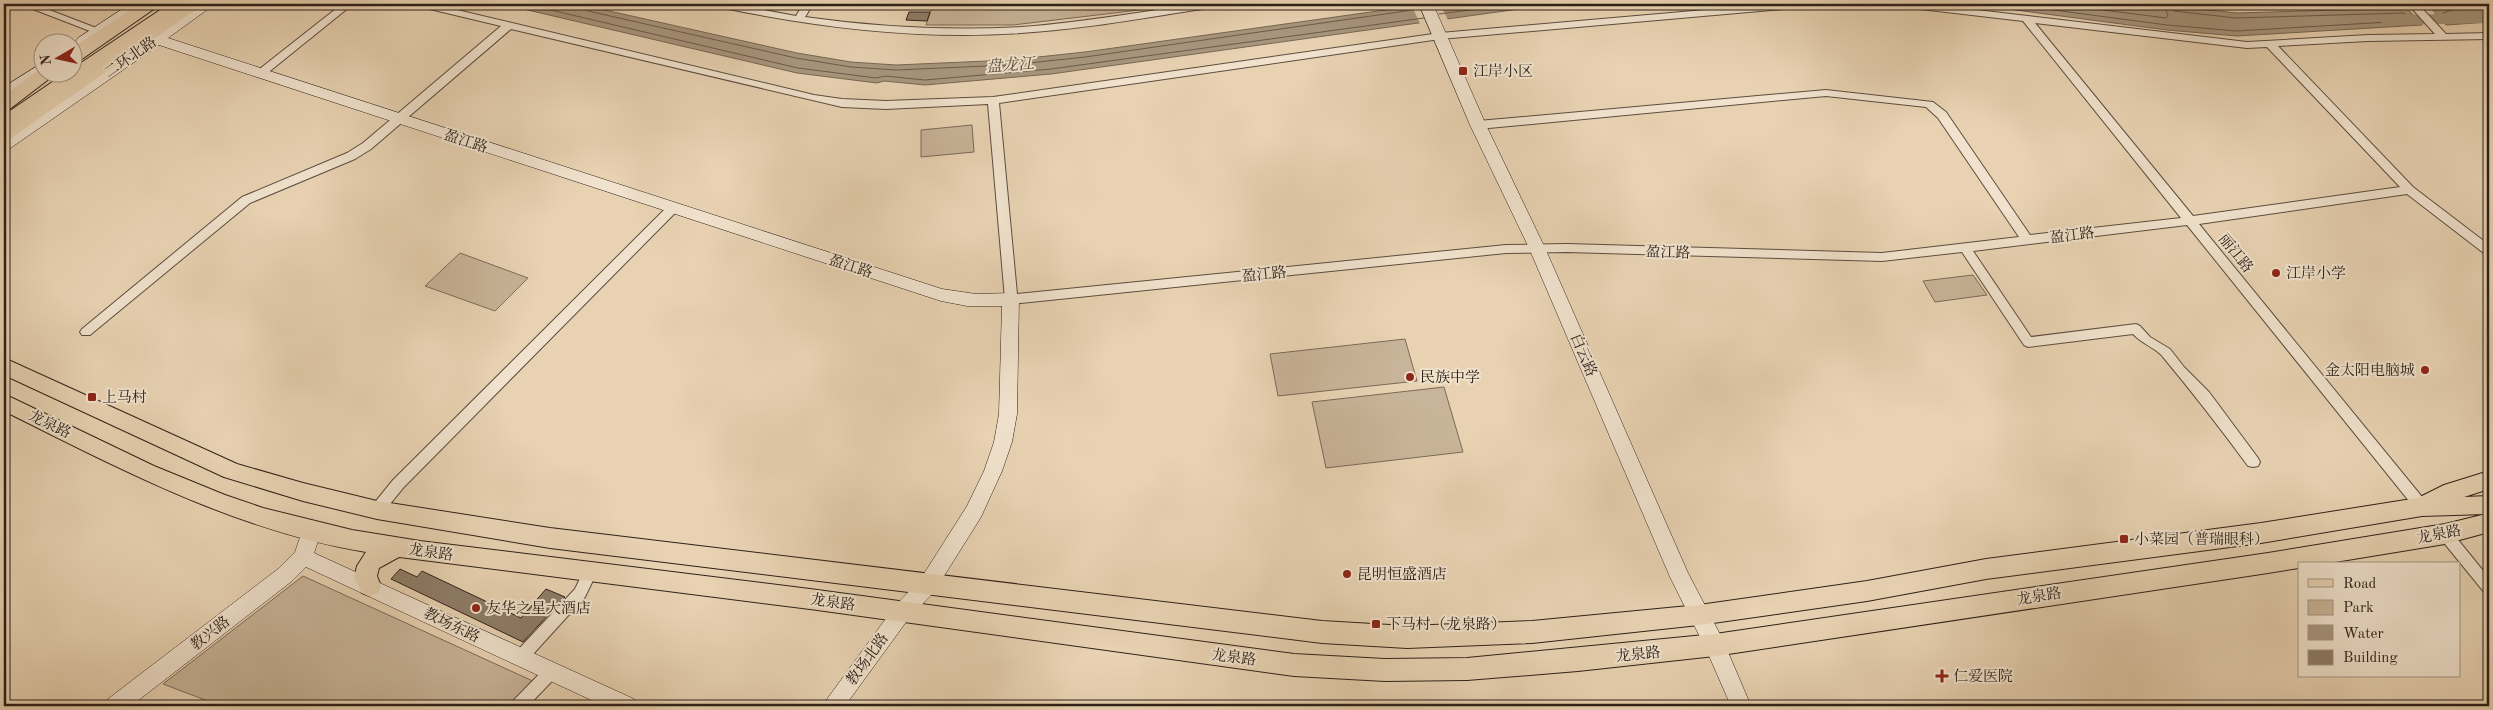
<svg xmlns="http://www.w3.org/2000/svg" width="2493" height="710" font-family="'Old Standard TT','Noto Serif SC',serif">
	<rect width="100%" height="100%" fill="#e8d2b2"/>
	<filter id="stains"><feTurbulence type="fractalNoise" baseFrequency=".004" numOctaves="4"/><feColorMatrix values="0 0 0 0 .2 0 0 0 0 .09 0 0 0 0 .02 0 0 0 .5 -.17"/></filter>
	<radialGradient id="worn" r=".72"><stop offset=".6" stop-color="#630" stop-opacity="0"/><stop offset="1" stop-color="#630" stop-opacity=".3"/></radialGradient>
	<!-- green -->
	<path fill="#c8b498" stroke="#7a6a58" d="M 917,4 L 1190,4 L 1013,25 L 926,25 L 933,5 Z
		M 972,125 L 974,152 L 921,157 L 921,130 Z
		M 460,253 L 528,278 L 495,311 L 425,286 Z
		M 1973,275 L 1987,295 L 1935,302 L 1923,281 Z
		M 1405,339 L 1417,381 L 1278,396 L 1270,354 Z
		M 1444,387 L 1463,452 L 1326,468 L 1312,402 Z
		M 303,576 L 535,682 L 511,706 L 221,706 L 163,684 Z"/>
	<!-- water -->
	<path fill="#a8967e" stroke="#776755" d="M 502,4 L 578,4 L 797,53 L 851,62 L 896,65 L 1010,60 L 1085,52 L 1428,4 L 1555,4 L 1051,74 L 925,85 L 884,81 L 877,83 L 797,73 Z
		M 1970,4 L 2152,4 L 2237,13 L 2407,8 L 2422,25 L 2237,36 L 2167,30 Z
		M 2429,6 L 2489,6 L 2489,22 L 2446,25 Z"/>
	<!-- pier -->
	<path fill="#e8d2b2" d="M 1411,4 L 1440,4 L 1448,20 L 1421,26 Z"/>
	<g fill="none" stroke-linecap="round" stroke-linejoin="round">
		<!-- shore -->
		<path stroke="#6a5c4b" stroke-width="1" d="M 525,4 L 798,68 L 876,78 L 885,76 L 925,80 L 1051,69 L 1424,18
			M 583,4 L 588,11 L 796,58 L 851,67 L 896,70 L 1010,65 L 1085,57 L 1406,11 L 1411,9 L 1412,4
			M 2008,4 L 2167,25 L 2237,31 L 2406,21 L 2409,18 L 2404,13 L 2236,18 L 2174,11 L 2169,4
			M 2056,4 L 2166,18 L 2168,15 L 2163,4
			M 2454,4 L 2452,10 L 2443,13 L 2448,19 L 2489,17
			M 1439,14 L 1516,4"/>
		<!-- river -->
		<path fill="#a8967e" fill-rule="evenodd" d="M 2489,13 L 2489,23 L 2388,25 L 2382,24 L 2380,20 L 2382,16 L 2388,15 Z"/>
	</g>
	<!-- building -->
	<path fill="#8e7d68" stroke="#2d2118" d="M 909,12 L 930,12 L 927,21 L 906,20 Z
		M 400,569 L 417,577 L 422,571 L 521,618 L 546,589 L 565,597 L 523,642 L 391,579 Z"/>
	<g fill="none" stroke-linecap="round" stroke-linejoin="round">
		<defs>
			<path id="street" d="M 20,4 L 34,4 L 104,31 L 99,34 L 95,33 Z
				M 342,4 L 353,4 L 265,75 L 257,75 L 257,71 Z
				M 415,4 L 432,4 L 814,95 L 842,99 L 886,101 L 993,97 L 1440,33 L 1774,4 L 1811,4 L 1806,7 L 1440,39 L 999,103 L 1017,294 L 1506,245 L 1567,244 L 1882,253 L 2019,237 L 1938,118 L 1926,107 L 1826,96 L 1478,129 L 1473,125 L 1478,121 L 1826,90 L 1933,102 L 1946,112 L 2030,235 L 2181,218 L 2023,21 L 1903,7 L 1898,4 L 1926,4 L 2247,42 L 2368,35 L 2435,34 L 2408,4 L 2418,4 L 2446,34 L 2489,33 L 2489,39 L 2368,41 L 2278,46 L 2413,187 L 2489,245 L 2489,255 L 2485,254 L 2407,194 L 2199,224 L 2427,503 L 2429,507 L 2427,511 L 2422,513 L 2417,511 L 2187,225 L 1973,251 L 2031,337 L 2136,324 L 2140,326 L 2150,337 L 2170,349 L 2184,367 L 2209,392 L 2258,458 L 2260,462 L 2258,466 L 2253,467 L 2248,466 C 2221,429 2193,393 2163,357 C 2156,348 2142,344 2133,334 L 2028,347 L 2024,345 L 1962,252 L 1882,261 L 1567,252 L 1506,253 L 1011,304 L 1005,299 L 988,104 L 886,109 L 842,107 L 511,29 L 371,149 L 355,159 L 250,203 L 90,335 L 82,335 L 80,332 L 82,329 L 242,197 L 347,153 L 363,143 L 501,26 L 417,6 ZM 2035,23 L 2247,48 L 2267,47 L 2400,187 L 2193,216 Z
				M 714,4 L 732,4 L 796,16 L 803,4 L 813,4 L 805,17 C 876,27 949,31 1021,27 C 1080,23 1139,12 1198,4 L 1222,4 L 1217,7 C 1152,16 1087,29 1021,33 C 919,40 818,28 719,7 Z
				M 673,204 L 679,208 L 677,211 L 403,488 L 382,514 L 377,516 L 372,514 L 370,510 L 372,506 L 393,480 L 669,205 Z
				M 2445,528 L 2450,530 L 2489,578 L 2489,594 L 2484,592 L 2440,538 L 2438,534 L 2440,530 Z
				M 590,566 L 595,568 L 597,572 L 585,597 L 525,663 L 520,665 L 515,663 L 513,658 L 515,653 L 575,589 L 585,568 Z
				M 551,665 L 556,667 L 558,672 L 556,677 L 528,706 L 511,706 L 513,701 L 546,667 Z"/>
			<path id="secondary" d="M 130,4 L 146,4 L 88,44 L 78,44 L 76,41 L 78,38 Z
				M 199,4 L 215,4 L 168,38 L 942,289 L 976,294 L 1011,293 L 1017,295 L 1019,299 L 1017,414 L 1012,442 L 1002,471 L 981,517 L 934,592 L 909,618 L 845,706 L 822,706 L 895,606 L 920,580 L 967,506 L 984,471 L 994,442 L 999,414 L 1002,306 L 967,306 L 941,301 L 159,45 L 9,149 L 4,150 L 4,138 Z
				M 1419,4 L 1433,4 L 1486,125 L 1545,248 L 1688,573 L 1722,638 L 1751,706 L 1731,706 L 1706,649 L 1670,577 L 1529,248 L 1470,125 Z
				M 42,63 L 42,72 L 45,72 L 9,97 L 4,99 L 4,87 Z
				M 312,521 L 319,523 L 322,529 L 314,553 L 634,699 L 637,706 L 604,706 L 306,567 L 292,581 L 131,706 L 105,706 L 108,699 L 278,569 L 295,552 L 305,523 Z"/>
			<path id="primary" d="M 169,4 L 187,4 L 10,127 L 4,129 L 4,115 L 67,72 L 72,72 L 72,69 Z
				M 4,358 L 237,464 L 303,483 L 377,501 L 550,528 L 1322,621 L 1407,626 L 1532,621 L 1699,605 L 1867,581 L 1986,559 L 2261,523 L 2418,498 L 2444,485 L 2489,471 L 2489,489 L 2464,497 L 2489,496 L 2489,532 L 2445,544 L 2323,564 L 2299,564 L 2299,568 L 2268,573 L 1715,656 L 1578,671 L 1467,680 L 1385,681 L 1294,676 L 810,609 L 399,557 L 379,568 L 377,576 L 381,586 L 378,593 L 370,596 L 362,593 L 354,578 L 357,566 L 366,552 C 237,531 120,469 4,411 L 4,394 L 154,466 L 225,495 L 263,508 L 352,530 L 420,541 L 810,589 L 1294,654 L 1385,659 L 1467,658 L 1715,634 L 2268,553 L 2445,524 L 2486,514 L 2422,516 L 2261,543 L 1986,579 L 1867,601 L 1699,625 L 1532,643 L 1407,648 L 1322,643 L 550,548 L 377,519 L 303,501 L 224,477 L 4,375 Z"/>
			<path id="highway" d="M 140,4 L 161,4 L 79,61 L 72,63 L 72,48 Z
				M 183,4 L 204,4 L 11,138 L 4,140 L 4,124 Z
				M 42,68 L 42,72 L 58,72 L 11,108 L 4,110 L 4,95 Z"/>
		</defs>
		<!-- street casing -->
		<use href="#street" stroke="#5c4d3e" stroke-width="2"/>
		<!-- secondary casing -->
		<use href="#secondary" stroke="#2d2118" stroke-width="1"/>
		<!-- primary casing -->
		<use href="#primary" stroke="#2d2118" stroke-width="2"/>
		<!-- highway casing -->
		<use href="#highway" stroke="#2d2118" stroke-width="2"/>
		<!-- street -->
		<use href="#street" fill="#f0e2cd" fill-rule="evenodd"/>
		<!-- secondary -->
		<use href="#secondary" fill="#f0e2cd" fill-rule="evenodd"/>
		<!-- primary -->
		<use href="#primary" fill="#e8d2b2" fill-rule="evenodd"/>
		<!-- highway -->
		<use href="#highway" fill="#e8d2b2" fill-rule="evenodd"/>
	</g>
	<!-- markers -->
	<g fill="#8f2418" stroke="#f0e2cd" stroke-width="2">
		<rect x="1458" y="66" width="10" height="10" rx="2.5"/>
		<circle cx="2276" cy="273" r="5"/>
		<circle cx="2425" cy="370" r="5"/>
		<circle cx="1410" cy="377" r="5"/>
		<rect x="87" y="392" width="10" height="10" rx="2.5"/>
		<rect x="2119" y="534" width="10" height="10" rx="2.5"/>
		<circle cx="1347" cy="574" r="5"/>
		<circle cx="476" cy="608" r="5"/>
		<rect x="1371" y="619" width="10" height="10" rx="2.5"/>
		<path d="M1939.5 668.5h5v5h5v5h-5v5h-5v-5h-5v-5h5z"/>
	</g>
	<g text-anchor="middle" stroke-width="4" stroke-linejoin="round" paint-order="stroke">
		<!-- street labels -->
		<g font-size="15" fill="#2d2118" stroke="#f0e2cd">
			<text transform="translate(130 57) rotate(-35)" y="5">二环北路</text>
			<text transform="translate(466 141) rotate(18)" y="5">盈江路</text>
			<text transform="translate(2072 235) rotate(-7)" y="5">盈江路</text>
			<text transform="translate(1668 252) rotate(2)" y="5">盈江路</text>
			<text transform="translate(2236 253) rotate(51)" y="5">丽江路</text>
			<text transform="translate(851 266) rotate(18)" y="5">盈江路</text>
			<text transform="translate(1264 274) rotate(-6)" y="5">盈江路</text>
			<text transform="translate(1584 355) rotate(67)" y="5">白云路</text>
			<text transform="translate(50 424) rotate(26)" y="5">龙泉路</text>
			<text transform="translate(2439 534) rotate(-11)" y="5">龙泉路</text>
			<text transform="translate(431 552) rotate(8)" y="5">龙泉路</text>
			<text transform="translate(2039 596) rotate(-9)" y="5">龙泉路</text>
			<text transform="translate(833 602) rotate(8)" y="5">龙泉路</text>
			<text transform="translate(452 625) rotate(26)" y="5">教场东路</text>
			<text transform="translate(210 633) rotate(-38)" y="5">教兴路</text>
			<text transform="translate(1638 654) rotate(-6)" y="5">龙泉路</text>
			<text transform="translate(1234 657) rotate(7)" y="5">龙泉路</text>
			<text transform="translate(867 659) rotate(-54)" y="5">教场北路</text>
		</g>
		<!-- poi labels -->
		<g font-size="15" fill="#2d2118" stroke="#f0e2cd" text-anchor="start">
			<text x="1473" y="76">江岸小区</text>
			<text x="2286" y="278">江岸小学</text>
			<text x="2415" y="375" text-anchor="end">金太阳电脑城</text>
			<text x="1420" y="382">民族中学</text>
			<text x="102" y="402">上马村</text>
			<text x="2134" y="544">小菜园（普瑞眼科）</text>
			<text x="1357" y="579">昆明恒盛酒店</text>
			<text x="486" y="613">友华之星大酒店</text>
			<text x="1386" y="629">下马村（龙泉路）</text>
			<text x="1953" y="681">仁爱医院</text>
		</g>
		<!-- water labels -->
		<g font-size="16" font-style="italic" fill="#584a3c" stroke="#f0e2cd">
			<text transform="translate(1010 64) rotate(-4)" y="6">盘龙江</text>
		</g>
	</g>
	<!-- margin -->
	<rect width="2493" height="710" fill="none" stroke="#e8d2b2" stroke-width="20"/>
	<rect x="5" y="5" width="2483" height="700" fill="none" stroke="#2d2118" stroke-width="2.5"/>
	<rect x="10" y="10" width="2473" height="690" fill="none" stroke="#2d2118"/>
	<!-- legend -->
	<rect x="2298" y="562" width="162" height="115" fill="#f0e2cd" stroke="#a29585"/>
	<rect x="2308" y="579" width="25" height="8" fill="#e8d2b2" stroke="#a29585"/>
	<text x="2343" y="588" font-size="15" fill="#2d2118">Road</text>
	<rect x="2308" y="600" width="25" height="15" fill="#c8b498" stroke="#a29585"/>
	<text x="2343" y="612" font-size="15" fill="#2d2118">Park</text>
	<rect x="2308" y="625" width="25" height="15" fill="#a8967e" stroke="#a29585"/>
	<text x="2343" y="638" font-size="15" fill="#2d2118">Water</text>
	<rect x="2308" y="650" width="25" height="15" fill="#8e7d68" stroke="#a29585"/>
	<text x="2343" y="662" font-size="15" fill="#2d2118">Building</text>
	<!-- north arrow -->
	<g transform="translate(58 58) rotate(261)"><circle r="24" fill="#f0e2cd" stroke="#a29585"/>
	<path d="M0-4L9 19L0 12L-9 19Z" fill="#8f2418"/>
	<text y="-8" font-size="14" font-weight="bold" text-anchor="middle" fill="#2d2118">N</text>
	</g>
	<rect width="100%" height="100%" filter="url(#stains)"/>
	<rect width="100%" height="100%" fill="url(#worn)"/>
</svg>
